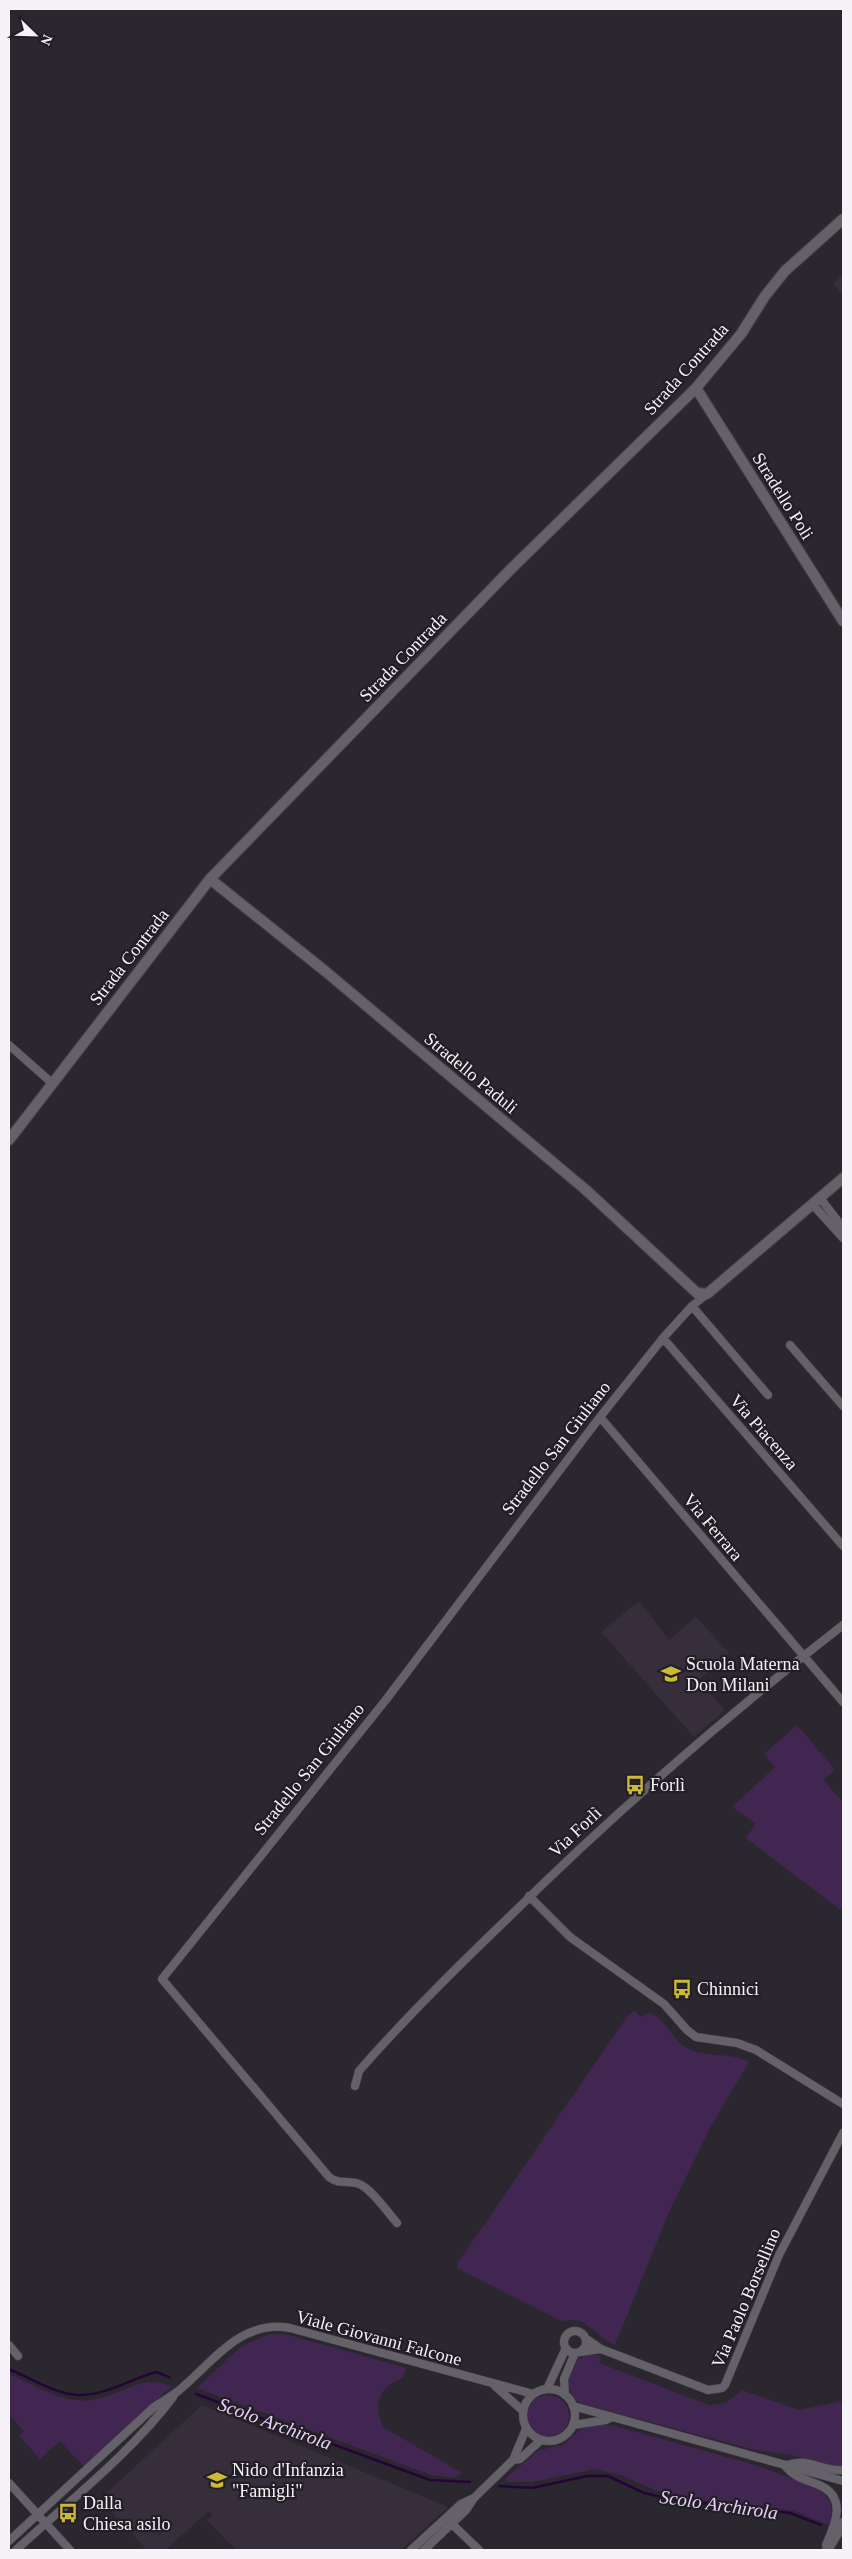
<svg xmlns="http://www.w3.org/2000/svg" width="852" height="2559" font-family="'Times New Roman',serif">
	<rect width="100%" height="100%" fill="#2b272f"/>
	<!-- built -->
	<path fill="#362f3b" d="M 843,274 L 843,295 L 833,284 Z
		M 639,1601 L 669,1640 L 696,1617 L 729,1653 L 698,1680 L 725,1710 L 694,1737 L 601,1632 Z
		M 202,2405 L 294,2443 L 448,2507 L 401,2550 L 236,2550 L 207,2520 L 213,2515 L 209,2511 L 165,2550 L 147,2550 L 100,2499 Z"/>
	<!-- green -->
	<path fill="#402651" d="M 797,1725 L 835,1770 L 823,1780 L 843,1802 L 843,1912 L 746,1838 L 756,1823 L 732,1807 L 775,1767 L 764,1754 Z
		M 634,2011 L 641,2017 L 649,2013 C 664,2016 671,2038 685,2047 C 705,2059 729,2051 749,2062 L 710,2128 L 670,2210 L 615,2345 C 596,2338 586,2313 563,2322 L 457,2268 L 457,2264 L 629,2014 Z
		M 269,2334 L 289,2335 L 406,2368 L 403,2378 C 379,2387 373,2402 383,2427 L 462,2473 L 454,2478 L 431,2475 L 197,2388 L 240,2347 Z
		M 588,2354 L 601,2355 L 599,2363 L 709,2405 L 725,2403 L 742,2390 L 799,2410 L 843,2401 L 843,2466 L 832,2466 L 791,2455 L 755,2450 L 582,2404 L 572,2396 L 567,2382 L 578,2359 Z
		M 9,2374 C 34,2385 63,2404 92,2400 C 125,2395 137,2374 172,2386 L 84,2467 L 60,2441 L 40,2459 L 19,2436 L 24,2431 L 9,2415 Z
		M527 2416a21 21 0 1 1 42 0a21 21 0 1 1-42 0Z
		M 601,2424 L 615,2426 L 755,2465 L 820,2489 L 830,2501 L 832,2514 L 829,2525 L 794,2511 L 669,2496 L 623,2476 L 596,2469 L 532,2482 L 508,2482 L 505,2479 L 537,2451 L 564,2444 L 581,2429 Z"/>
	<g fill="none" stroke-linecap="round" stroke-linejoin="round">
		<!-- stream -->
		<path stroke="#250437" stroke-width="2.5" d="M 9,2369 C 30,2378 55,2394 78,2395 C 104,2396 131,2379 156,2372 L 169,2377
			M 196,2394 L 430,2480 L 470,2482
			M 499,2486 L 532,2488 L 587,2476 L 608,2476 L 644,2493 L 675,2500 L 790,2513 L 821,2525"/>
		<defs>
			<path id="street" d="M 9,1045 L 52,1083
				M 820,1198 L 841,1225 L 840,1233
				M 813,1205 L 843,1238
				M 692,1306 L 768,1395
				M 663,1338 L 843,1546
				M 790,1345 L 843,1406
				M 600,1417 L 843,1702
				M 529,1896 L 570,1937 L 664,2004 L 687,2030 L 696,2037 L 737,2043 L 756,2050 L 843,2104
				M 355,2086 L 359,2071 C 405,2018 456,1968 507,1919 C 613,1814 725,1717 843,1625
				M 397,2223 C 388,2213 371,2188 359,2184 C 348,2180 339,2185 329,2177 L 162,1979 L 385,1701 L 600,1417 L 663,1338 L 692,1306 L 707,1294
				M564 2342a11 11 0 1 1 22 0a11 11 0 1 1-22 0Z
				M 9,2345 L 18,2356
				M 601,2349 L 708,2390 L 722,2388 L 725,2385 L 779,2255 L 843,2133
				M 579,2352 L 601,2349 L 585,2338
				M 495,2386 L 523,2411
				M 547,2389 L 566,2348
				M523 2415a26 26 0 1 1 52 0a26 26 0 1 1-52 0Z
				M 565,2395 L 564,2379 L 575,2353
				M 573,2406 L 843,2481
				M 573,2425 L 606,2420 L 612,2417
				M 513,2460 L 520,2459 L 541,2440
				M 785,2466 C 795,2478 805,2479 819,2485 C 847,2497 836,2523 826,2545
				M 785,2466 C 809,2456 820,2472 843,2470
				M 9,2483 L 70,2550
				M 452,2524 L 479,2550
				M 9,2541 L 154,2407 C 162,2402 170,2397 177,2392 C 212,2364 239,2319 290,2328 L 533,2394
				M 16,2550 C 67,2503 131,2453 173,2397
				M 411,2550 L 461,2504 L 474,2498
				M 424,2550 L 466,2510 L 474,2498 L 513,2460 L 526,2429"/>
			<path id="secondary" d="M 696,388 L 843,621
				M 210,879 L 325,971 L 586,1190 L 697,1293 L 707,1294 L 843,1178
				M 9,1140 L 210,879 L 510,570 L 696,388 L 741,334 L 765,296 L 785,271 L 843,219
				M 827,2550 L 843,2523"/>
		</defs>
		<!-- street casing -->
		<use href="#street" stroke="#464248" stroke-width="9"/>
		<!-- secondary casing -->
		<use href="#secondary" stroke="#464248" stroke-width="12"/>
		<!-- street -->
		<use href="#street" stroke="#656169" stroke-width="8"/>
		<!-- secondary -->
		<use href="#secondary" stroke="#656169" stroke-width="10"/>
	</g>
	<!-- icons -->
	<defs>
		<symbol id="school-bare" viewBox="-9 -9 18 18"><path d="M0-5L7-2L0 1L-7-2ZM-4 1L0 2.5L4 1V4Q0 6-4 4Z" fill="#cdb938" stroke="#221e25" stroke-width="2.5" paint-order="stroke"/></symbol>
		<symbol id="bus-bare" viewBox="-9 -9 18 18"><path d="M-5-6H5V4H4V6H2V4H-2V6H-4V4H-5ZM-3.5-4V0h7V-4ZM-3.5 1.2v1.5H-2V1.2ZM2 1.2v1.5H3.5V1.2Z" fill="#cdb938" stroke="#221e25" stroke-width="2.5" paint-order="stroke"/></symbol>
	</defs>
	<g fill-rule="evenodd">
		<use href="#school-bare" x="657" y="1660" width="28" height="28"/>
		<use href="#bus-bare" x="621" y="1771" width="28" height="28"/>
		<use href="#bus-bare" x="668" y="1975" width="28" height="28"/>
		<use href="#school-bare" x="203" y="2466" width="28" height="28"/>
		<use href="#bus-bare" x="54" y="2499" width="28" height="28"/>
	</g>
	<g text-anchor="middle" stroke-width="4.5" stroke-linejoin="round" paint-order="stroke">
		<!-- street labels -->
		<g font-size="18" fill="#f6f3f8" stroke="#221e25">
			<text transform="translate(686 369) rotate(-48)" y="6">Strada Contrada</text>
			<text transform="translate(783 496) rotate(58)" y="6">Stradello Poli</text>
			<text transform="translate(403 657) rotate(-46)" y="6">Strada Contrada</text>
			<text transform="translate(129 957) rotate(-52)" y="6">Strada Contrada</text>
			<text transform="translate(471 1073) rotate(40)" y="6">Stradello Paduli</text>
			<text transform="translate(764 1432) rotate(49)" y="6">Via Piacenza</text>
			<text transform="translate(556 1448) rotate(-52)" y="6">Stradello San Giuliano</text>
			<text transform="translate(713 1527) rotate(50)" y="6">Via Ferrara</text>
			<text transform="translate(309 1769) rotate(-51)" y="6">Stradello San Giuliano</text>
			<text transform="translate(575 1832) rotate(-43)" y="6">Via Forlì</text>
			<text transform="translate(746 2298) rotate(-67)" y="6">Via Paolo Borsellino</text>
			<text transform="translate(379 2338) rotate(15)" y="6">Viale Giovanni Falcone</text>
		</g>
		<!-- poi labels -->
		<g font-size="18" fill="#f6f3f8" stroke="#221e25" text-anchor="start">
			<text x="686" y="1670">Scuola Materna<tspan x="686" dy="21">Don Milani</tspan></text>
			<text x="650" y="1791">Forlì</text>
			<text x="697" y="1995">Chinnici</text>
			<text x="232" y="2476">Nido d'Infanzia<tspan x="232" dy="21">"Famigli"</tspan></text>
			<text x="83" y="2509">Dalla<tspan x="83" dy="21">Chiesa asilo</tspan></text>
		</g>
		<!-- water labels -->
		<g font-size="19" font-style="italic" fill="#e8d1f9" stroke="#221e25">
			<text transform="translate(275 2423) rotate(20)" y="7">Scolo Archirola</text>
			<text transform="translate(719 2504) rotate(8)" y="7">Scolo Archirola</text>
		</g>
	</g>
	<!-- border -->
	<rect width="852" height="2559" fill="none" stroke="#f6f3f8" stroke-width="20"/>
	<!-- north arrow -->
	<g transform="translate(35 35) rotate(113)" stroke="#221e25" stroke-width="4" paint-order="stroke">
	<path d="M0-4L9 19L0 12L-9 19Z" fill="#f6f3f8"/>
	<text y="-8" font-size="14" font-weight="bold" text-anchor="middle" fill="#f6f3f8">N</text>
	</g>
</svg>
